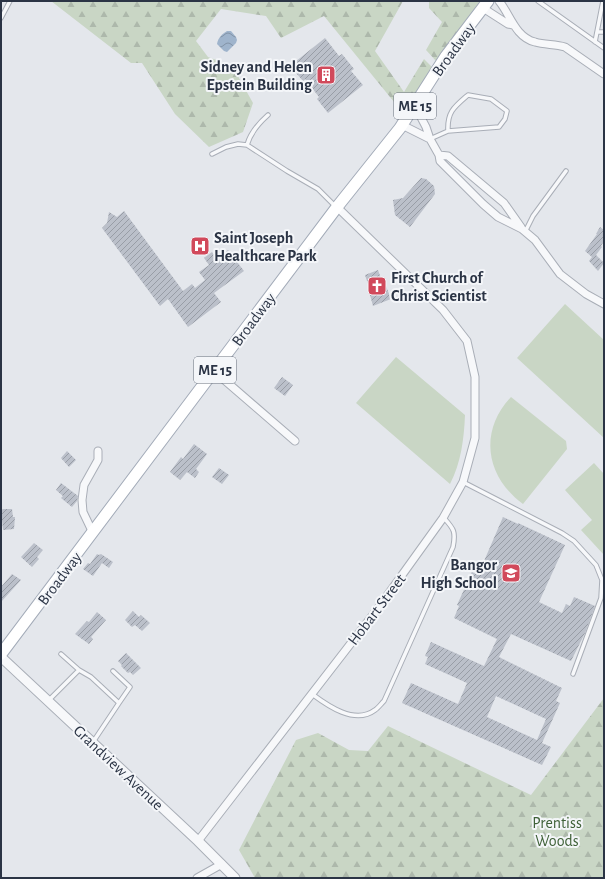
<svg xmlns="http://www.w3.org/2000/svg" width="605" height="879" font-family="'Alegreya Sans',sans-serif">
	<defs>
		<pattern id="forest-firs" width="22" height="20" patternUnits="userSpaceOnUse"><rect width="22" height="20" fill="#c9d6c5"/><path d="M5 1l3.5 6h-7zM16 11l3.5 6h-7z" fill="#adb8ab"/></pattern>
		<pattern id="water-waves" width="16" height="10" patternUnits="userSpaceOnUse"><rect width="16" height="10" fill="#9fb4cc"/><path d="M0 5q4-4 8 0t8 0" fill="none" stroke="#8293a7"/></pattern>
		<pattern id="building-hatch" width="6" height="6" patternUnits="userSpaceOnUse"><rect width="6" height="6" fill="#bbc0ca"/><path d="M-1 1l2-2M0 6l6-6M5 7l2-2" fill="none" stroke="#989da6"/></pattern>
	</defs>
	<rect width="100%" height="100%" fill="#e4e7ec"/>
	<!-- green -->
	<path fill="#c9d6c5" d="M 565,304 L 604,340 L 604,438 L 517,358 Z
		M 396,357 L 465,415 C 464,439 461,463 450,484 L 356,403 Z
		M 511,397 L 566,441 L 567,449 L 523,504 C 485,476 479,431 511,397 Z
		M 594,463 L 604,474 L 604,555 L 581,530 L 592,520 L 565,490 Z"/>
	<!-- forest -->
	<path fill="url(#forest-firs)" d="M 51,1 L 403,1 L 375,51 L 404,92 L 424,59 L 433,68 L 403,113 L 324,16 L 281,38 L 266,16 L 221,9 L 196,41 L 208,57 L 225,63 L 234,69 L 253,103 L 243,132 L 209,147 L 175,114 L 142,63 L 131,63 Z
		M 429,1 L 480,1 L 436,61 L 426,50 L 442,22 L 429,8 Z
		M 604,698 L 604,878 L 255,878 L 239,850 L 296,740 L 318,733 L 349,750 L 368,751 L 388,726 L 531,795 Z"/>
	<!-- water -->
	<path fill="url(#water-waves)" d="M 227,31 L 231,31 L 236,37 L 237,40 L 236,43 L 227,52 L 224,51 L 217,44 C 218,38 222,34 227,31 Z"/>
	<!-- building -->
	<path fill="url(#building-hatch)" fill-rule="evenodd" d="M 325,38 L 339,56 L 342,54 L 354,69 L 351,71 L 363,85 L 328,113 L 317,99 L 319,97 L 305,79 L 303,81 L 290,66 Z
		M 421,178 L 426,179 L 434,186 L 435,194 L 410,227 L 395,215 L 393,200 L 403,198 Z
		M 124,211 L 183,291 L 192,284 L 195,288 L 205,280 L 199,272 L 209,265 L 204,258 L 212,252 L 216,258 L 228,250 L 244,271 L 214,293 L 221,302 L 188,327 L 168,299 L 160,306 L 102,228 L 107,223 L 109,212 L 117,217 Z
		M 600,227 L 604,230 L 604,241 L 601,246 L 602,247 L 596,255 L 604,263 L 598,271 L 589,261 L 592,257 L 585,251 L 597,234 L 596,234 Z
		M 378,270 L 384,287 L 386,286 L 391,299 L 373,306 L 370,295 L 371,293 L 365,275 Z
		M 282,377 L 293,385 L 285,396 L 274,388 Z
		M 194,444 L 207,454 L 196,469 L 199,472 L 195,478 L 187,472 L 180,480 L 170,472 L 181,457 L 183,459 Z
		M 67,451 L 76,460 L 69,467 L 61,458 Z
		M 219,468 L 229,475 L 222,484 L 212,477 Z
		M 61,483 L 78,496 L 77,501 L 72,507 L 61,498 L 63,496 L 56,490 Z
		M 3,509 L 12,509 L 13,517 L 15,517 L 14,529 L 3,530 L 1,510 Z
		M 503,517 L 518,524 L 518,523 L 565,545 L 539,602 L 562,613 L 566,604 L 570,606 L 574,597 L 595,606 L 585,633 L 571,661 L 511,634 L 499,657 L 562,688 L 556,701 L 560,703 L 542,743 L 551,747 L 542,765 L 402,703 L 411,683 L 458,704 L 467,683 L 425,664 L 428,657 L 425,656 L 431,642 L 484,666 L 497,639 L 454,618 L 459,606 L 457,605 L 472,572 L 478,575 ZM 496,696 L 546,719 L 537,740 L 487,717 Z
		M 34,543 L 43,550 L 37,557 L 39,559 L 32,567 L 21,557 Z
		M 97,554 L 99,555 L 101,554 L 113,562 L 109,568 L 102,563 L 93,576 L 83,569 L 88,563 L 90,564 Z
		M 12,574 L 21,580 L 1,602 L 1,587 Z
		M 133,611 L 139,617 L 141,615 L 150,623 L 142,631 L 135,625 L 132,627 L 125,620 Z
		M 97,612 L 106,620 L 91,637 L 93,639 L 89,644 L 75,634 L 87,621 L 89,622 Z
		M 126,653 L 141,668 L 133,675 L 130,672 L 128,673 L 121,666 L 122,665 L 118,661 Z"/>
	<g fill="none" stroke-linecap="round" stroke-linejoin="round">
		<defs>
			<path id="service" d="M 538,1 L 604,48
				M 1,18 L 10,1
				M 597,32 L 604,32
				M 595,42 L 603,1
				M 430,139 L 448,131 L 499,127 L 505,119 L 507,111 L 491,99 L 468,95 C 454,107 447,112 448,131
				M 247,145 C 250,134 259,123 268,115
				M 212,154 L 226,147 L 238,144 L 247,145 L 287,171 L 318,189 L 336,207
				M 525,232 L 533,216 L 566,171
				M 463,482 L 562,533 L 574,541 L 596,565 L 602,580 L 601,598 L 573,674
				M 79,670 L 91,677 L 119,703 L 93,742
				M 113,671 L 130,687 L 119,703
				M 312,694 C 328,706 355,725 375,710 C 378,708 381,704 384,701 L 453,547 C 456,532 454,529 444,518
				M 49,700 L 79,670 L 61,654"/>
			<path id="minor" d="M 499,1 C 510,14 515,37 535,42 C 545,45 555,44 565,47 L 604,74
				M 483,8 L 508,24 L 513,25
				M 415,106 L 426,127 L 430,139 L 439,155 L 440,161 L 483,204 L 498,217 L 522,229 L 535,240 L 560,274 L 586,294 L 604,304
				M 402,125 L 430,139
				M 439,155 L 448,156 L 504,203 L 521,227
				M 214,371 L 295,441
				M 93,533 L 83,512 L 82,500 L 84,485 L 98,460 L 98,451
				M 198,841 L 379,607 L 443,518 L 463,482 L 475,438 L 475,377 L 467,341 L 443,310 L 337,207
				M 197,878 L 222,864"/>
			<path id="tertiary" d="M 1,657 L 198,841 L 235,878"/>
			<path id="primary" d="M 1,654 L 337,207 L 400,128 L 446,56 L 488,1"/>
		</defs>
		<!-- service casing -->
		<use href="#service" stroke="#a9aeb7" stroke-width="5.5"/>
		<!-- minor casing -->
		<use href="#minor" stroke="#a9aeb7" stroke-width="9"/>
		<!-- tertiary casing -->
		<use href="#tertiary" stroke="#a9aeb7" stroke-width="11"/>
		<!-- primary casing -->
		<use href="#primary" stroke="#a3abb8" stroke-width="13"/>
		<!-- service -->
		<use href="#service" stroke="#f7f8fa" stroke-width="3.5"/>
		<!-- minor -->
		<use href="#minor" stroke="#f7f8fa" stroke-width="7"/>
		<!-- tertiary -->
		<use href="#tertiary" stroke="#f7f8fa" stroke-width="9"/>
		<!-- primary -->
		<use href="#primary" stroke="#fff" stroke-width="11"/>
	</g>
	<!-- icons -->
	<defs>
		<symbol id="building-square" viewBox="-11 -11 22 22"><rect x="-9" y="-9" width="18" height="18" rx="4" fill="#d1495b" stroke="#f4f6f9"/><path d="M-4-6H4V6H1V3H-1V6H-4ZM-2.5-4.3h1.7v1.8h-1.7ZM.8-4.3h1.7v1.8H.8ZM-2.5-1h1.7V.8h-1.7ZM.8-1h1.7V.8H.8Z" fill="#fff"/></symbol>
		<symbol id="hospital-square" viewBox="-11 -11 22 22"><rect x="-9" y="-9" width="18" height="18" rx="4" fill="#d1495b" stroke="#f4f6f9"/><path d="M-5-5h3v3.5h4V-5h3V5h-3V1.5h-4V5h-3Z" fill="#fff"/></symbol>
		<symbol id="church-square" viewBox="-11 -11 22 22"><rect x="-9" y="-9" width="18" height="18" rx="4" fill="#d1495b" stroke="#f4f6f9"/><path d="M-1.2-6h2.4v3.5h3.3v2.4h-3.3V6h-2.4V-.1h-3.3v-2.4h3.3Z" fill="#fff"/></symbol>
		<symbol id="school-square" viewBox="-11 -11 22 22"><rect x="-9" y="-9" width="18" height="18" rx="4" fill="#d1495b" stroke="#f4f6f9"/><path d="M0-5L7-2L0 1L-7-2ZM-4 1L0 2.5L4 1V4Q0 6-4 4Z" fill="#fff"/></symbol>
	</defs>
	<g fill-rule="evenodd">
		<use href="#building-square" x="315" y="64" width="22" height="22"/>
		<use href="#hospital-square" x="189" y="235" width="22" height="22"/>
		<use href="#church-square" x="366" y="275" width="22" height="22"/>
		<use href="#school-square" x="500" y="562" width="22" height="22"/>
	</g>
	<g text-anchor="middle" stroke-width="4" stroke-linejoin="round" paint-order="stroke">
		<!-- shield labels -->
		<g fill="#f4f6f9" stroke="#676e7b" stroke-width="1">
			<rect x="394" y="93" width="42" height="26" rx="3"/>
			<rect x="194" y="357" width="42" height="26" rx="3"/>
		</g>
		<g font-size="15" font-weight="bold" fill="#2b3445">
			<text x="415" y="111">ME 15</text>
			<text x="215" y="375">ME 15</text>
		</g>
		<!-- street labels -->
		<g font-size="16" fill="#2b3445" stroke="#f4f6f9">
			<text transform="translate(453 49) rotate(-54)" y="6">Broadway</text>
			<text transform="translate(253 319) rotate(-53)" y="6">Broadway</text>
			<text transform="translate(59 578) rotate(-53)" y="6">Broadway</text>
			<text transform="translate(376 609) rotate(-53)" y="6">Hobart Street</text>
			<text transform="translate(119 767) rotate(43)" y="6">Grandview Avenue</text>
		</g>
		<!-- poi labels -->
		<g font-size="16" font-weight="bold" fill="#2b3445" stroke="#f4f6f9" text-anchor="end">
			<text x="312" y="72">Sidney and Helen<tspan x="312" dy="18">Epstein Building</tspan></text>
			<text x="214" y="243" text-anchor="start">Saint Joseph<tspan x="214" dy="18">Healthcare Park</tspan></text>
			<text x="391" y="283" text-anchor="start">First Church of<tspan x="391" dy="18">Christ Scientist</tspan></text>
			<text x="497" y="570">Bangor<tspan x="497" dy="18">High School</tspan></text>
		</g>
		<!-- park labels -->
		<g font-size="16" fill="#3f6138" stroke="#f4f6f9">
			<text x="557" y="828">Prentiss<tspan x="557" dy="18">Woods</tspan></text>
		</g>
	</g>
	<!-- border -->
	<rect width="605" height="879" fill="none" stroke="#2b3445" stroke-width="4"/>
</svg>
